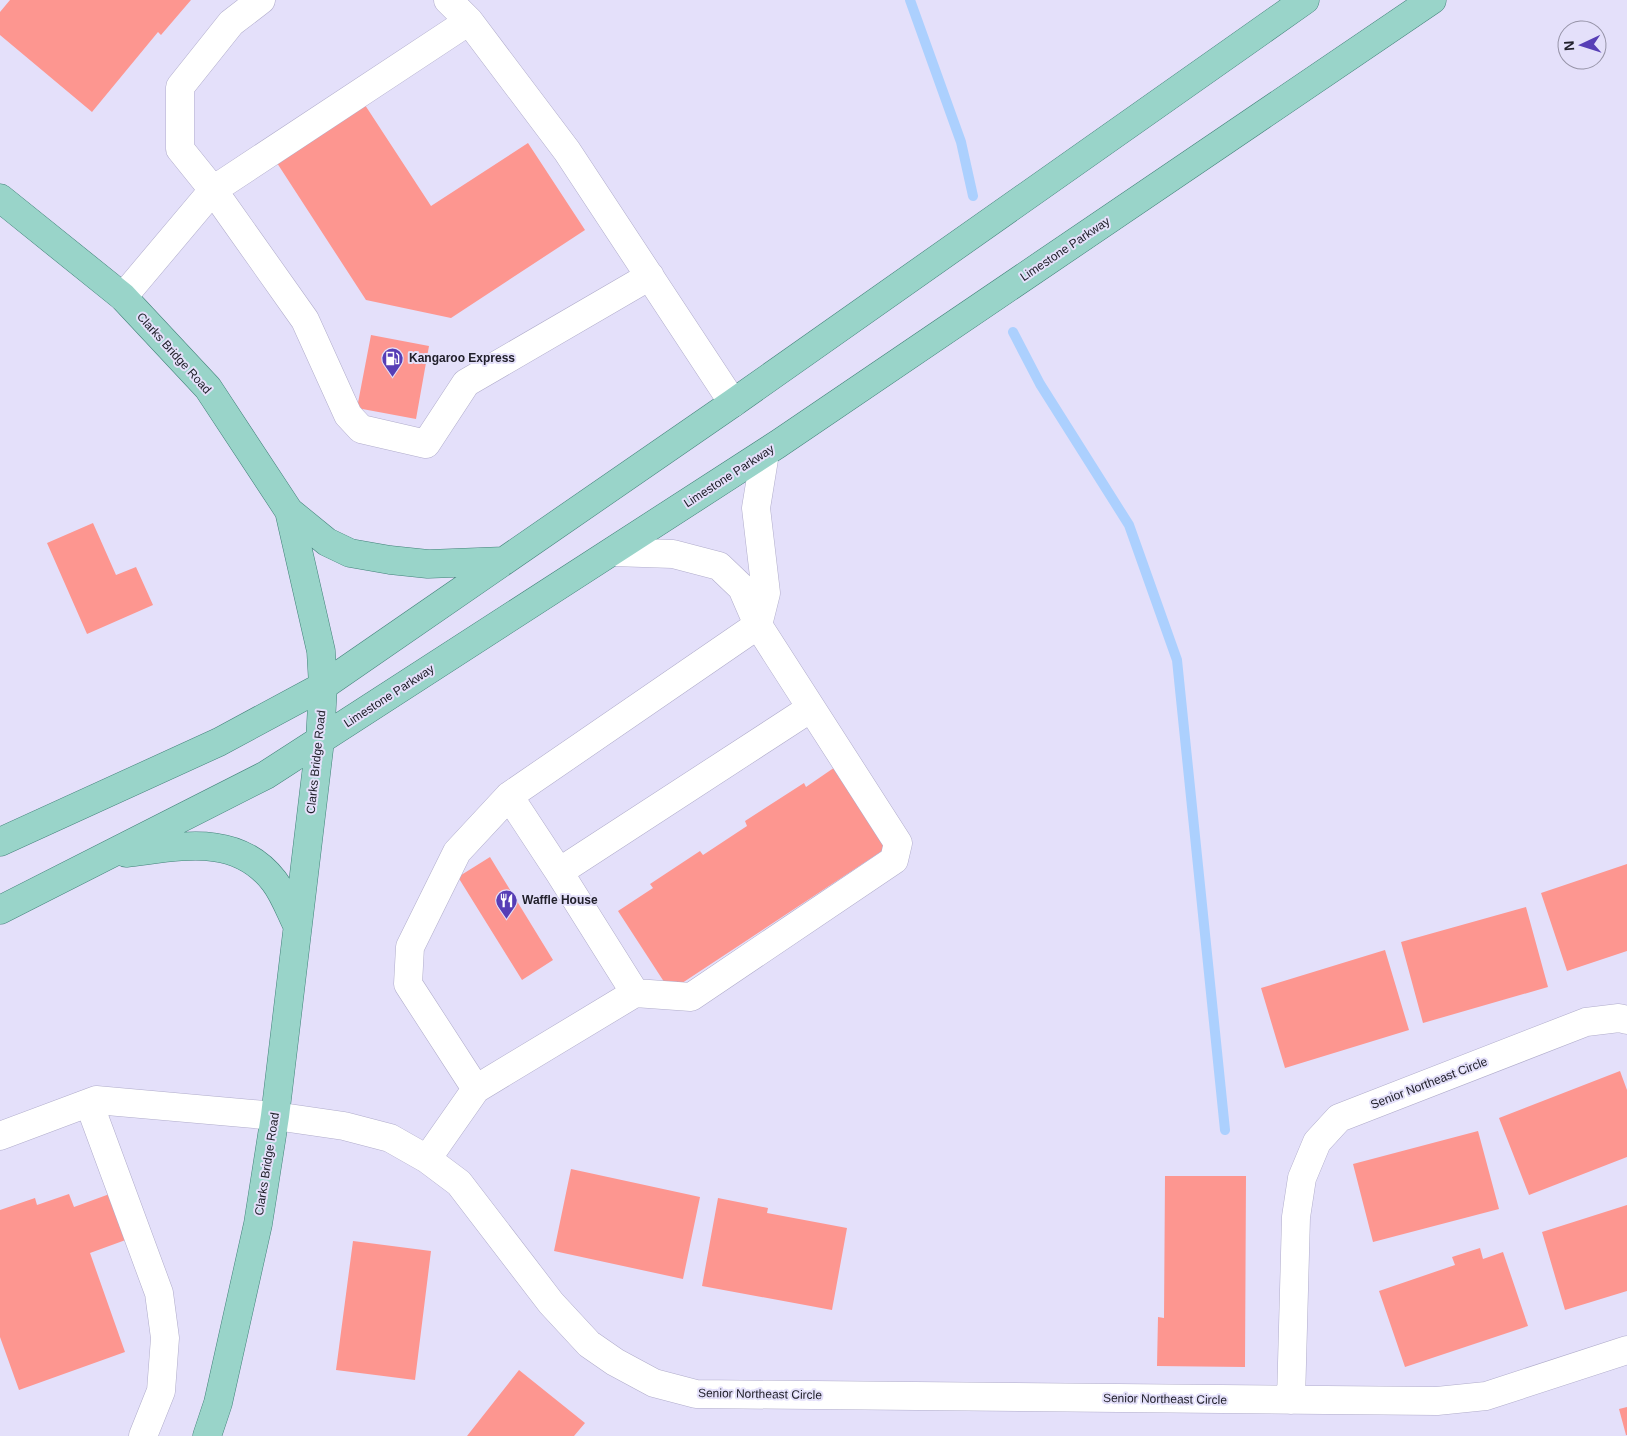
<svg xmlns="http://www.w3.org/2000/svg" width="1627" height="1436" font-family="Arial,sans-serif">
	<rect width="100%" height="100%" fill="#e4e0fa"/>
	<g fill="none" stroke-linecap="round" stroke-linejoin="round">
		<!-- stream -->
		<path stroke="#acd0fe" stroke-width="10" d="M 910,0 L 961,142 L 973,196
			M 1013,332 L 1040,384 L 1129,525 L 1177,660 L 1225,1130"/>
	</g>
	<!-- building -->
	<path fill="#fd9690" d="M 10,0 L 191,0 L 161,35 L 158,32 L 92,112 L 0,35 L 0,12 Z
		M 365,105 L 431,206 L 528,143 L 585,230 L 451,318 L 366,300 L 277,163 Z
		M 371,335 L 429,346 L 416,419 L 357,408 Z
		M 93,523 L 116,575 L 136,567 L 153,605 L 87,634 L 47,543 Z
		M 838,765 L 891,845 L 670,991 L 618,911 L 653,888 L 650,884 L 700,851 L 703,855 L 747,826 L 745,821 L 804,783 L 806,787 Z
		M 490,857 L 553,960 L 522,980 L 458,877 Z
		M 1627,864 L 1627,951 L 1567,971 L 1541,893 Z
		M 1526,907 L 1548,987 L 1423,1023 L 1401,942 Z
		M 1385,950 L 1409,1030 L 1285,1068 L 1261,988 Z
		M 1620,1071 L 1627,1090 L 1627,1157 L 1529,1195 L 1499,1118 Z
		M 1478,1131 L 1499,1209 L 1373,1242 L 1353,1164 Z
		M 571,1169 L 700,1197 L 683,1279 L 554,1251 Z
		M 1165,1176 L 1246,1176 L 1245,1367 L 1157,1366 L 1158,1317 L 1164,1318 Z
		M 115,1192 L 131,1238 L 90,1253 L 125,1352 L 19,1390 L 0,1337 L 0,1210 L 35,1198 L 37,1205 L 69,1194 L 74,1207 Z
		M 718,1198 L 768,1208 L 767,1213 L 847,1228 L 832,1310 L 702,1286 Z
		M 1627,1205 L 1627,1291 L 1565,1310 L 1542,1232 Z
		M 353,1241 L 431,1251 L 415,1380 L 336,1370 Z
		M 1480,1248 L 1483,1259 L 1503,1252 L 1528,1326 L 1405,1367 L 1379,1291 L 1455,1265 L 1452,1257 Z
		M 519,1370 L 585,1423 L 574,1436 L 467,1436 Z
		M 1627,1407 L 1627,1435 L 1626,1435 L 1619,1409 Z"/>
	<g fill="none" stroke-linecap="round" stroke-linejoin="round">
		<defs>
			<path id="minor" d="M 261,0 L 231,23 L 180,87 L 180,149 L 213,190 L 305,320 L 348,415 L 361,429 L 426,444 L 466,383 L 650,276
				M 448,0 L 469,21 L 567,151 L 733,403
				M 123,297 L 213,190 L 469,21
				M 613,552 L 673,554 L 719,566 L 742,588 L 758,625 L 898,843 L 894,860 L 691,997 L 635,993
				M 559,872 L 811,708
				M 476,1089 L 408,984 L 410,947 L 457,852 L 509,796
				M 89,1103 L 159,1293 L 165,1338 L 161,1391 L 143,1436
				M 0,1136 L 96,1100 L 275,1116 L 344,1126 L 390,1138 L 427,1159 L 459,1183 L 551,1303 L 589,1344 L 615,1362 L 654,1383 L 696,1394 L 1437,1401 L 1486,1396 L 1627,1350
				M 427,1159 L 476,1089 L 635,993 L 559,872 L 509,796 L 758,625 L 766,593 L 756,508 L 765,453
				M 1291,1400 L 1296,1217 L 1302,1178 L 1317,1142 L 1339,1118 L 1586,1022 L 1619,1018 L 1627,1020"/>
			<path id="major" d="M 0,198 L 123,297 L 208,388 L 289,511 L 321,651 L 323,686 L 320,741 L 275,1116 L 258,1224 L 218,1403 L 207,1436
				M 289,511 L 327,542 L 350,553 L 390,560 L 428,564 L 504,561
				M 0,842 L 219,742 L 323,686 L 733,403 L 1305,0
				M 126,853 C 179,847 236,832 274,881 C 284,894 290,911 297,925
				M 0,910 L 266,775 L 778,444 L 1432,0"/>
		</defs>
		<!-- minor casing -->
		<use href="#minor" stroke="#b0accb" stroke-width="29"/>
		<!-- major casing -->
		<use href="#major" stroke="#43827a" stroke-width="29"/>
		<!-- minor -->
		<use href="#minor" stroke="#fff" stroke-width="28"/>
		<!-- major -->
		<use href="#major" stroke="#99d4c9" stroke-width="28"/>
	</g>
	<!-- icons -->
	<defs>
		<symbol id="fuel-pin" viewBox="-11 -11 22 30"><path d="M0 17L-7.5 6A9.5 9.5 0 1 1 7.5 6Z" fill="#573eb6" stroke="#e4e0fa"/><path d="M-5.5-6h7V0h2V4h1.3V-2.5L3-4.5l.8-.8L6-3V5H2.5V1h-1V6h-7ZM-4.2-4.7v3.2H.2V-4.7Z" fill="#fff"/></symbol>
		<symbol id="restaurant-pin" viewBox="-11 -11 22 30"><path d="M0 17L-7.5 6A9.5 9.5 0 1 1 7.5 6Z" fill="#573eb6" stroke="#e4e0fa"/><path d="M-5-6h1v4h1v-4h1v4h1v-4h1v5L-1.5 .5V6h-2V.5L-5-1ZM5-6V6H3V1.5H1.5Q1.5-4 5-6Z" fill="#fff"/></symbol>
	</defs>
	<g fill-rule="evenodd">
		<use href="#fuel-pin" x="380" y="346" width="25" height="34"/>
		<use href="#restaurant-pin" x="494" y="888" width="25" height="34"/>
	</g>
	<g text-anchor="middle" stroke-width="4" stroke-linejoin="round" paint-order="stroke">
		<!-- street labels -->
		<g font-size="12" fill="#21202b" stroke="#e4e0fa">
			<text transform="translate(1065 249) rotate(-34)" y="4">Limestone Parkway</text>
			<text transform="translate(174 353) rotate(48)" y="4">Clarks Bridge Road</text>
			<text transform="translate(729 476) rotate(-33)" y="4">Limestone Parkway</text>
			<text transform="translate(389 696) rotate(-33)" y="4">Limestone Parkway</text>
			<text transform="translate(316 762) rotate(-84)" y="4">Clarks Bridge Road</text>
			<text transform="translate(1429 1083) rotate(-21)" y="4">Senior Northeast Circle</text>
			<text transform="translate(267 1164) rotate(-81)" y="4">Clarks Bridge Road</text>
			<text transform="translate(760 1394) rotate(1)" y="4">Senior Northeast Circle</text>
			<text transform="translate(1165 1399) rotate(1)" y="4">Senior Northeast Circle</text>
		</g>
		<!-- poi labels -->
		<g font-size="12" font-weight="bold" fill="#21202b" stroke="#e4e0fa" text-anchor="start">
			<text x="409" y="362">Kangaroo Express</text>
			<text x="522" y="904">Waffle House</text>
		</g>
	</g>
	<!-- north arrow -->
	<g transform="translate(1582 45) rotate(266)"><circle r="24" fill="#e4e0fa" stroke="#9693a7"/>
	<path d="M0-4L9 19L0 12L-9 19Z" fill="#573eb6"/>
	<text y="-8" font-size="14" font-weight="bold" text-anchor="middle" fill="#21202b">N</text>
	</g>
</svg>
